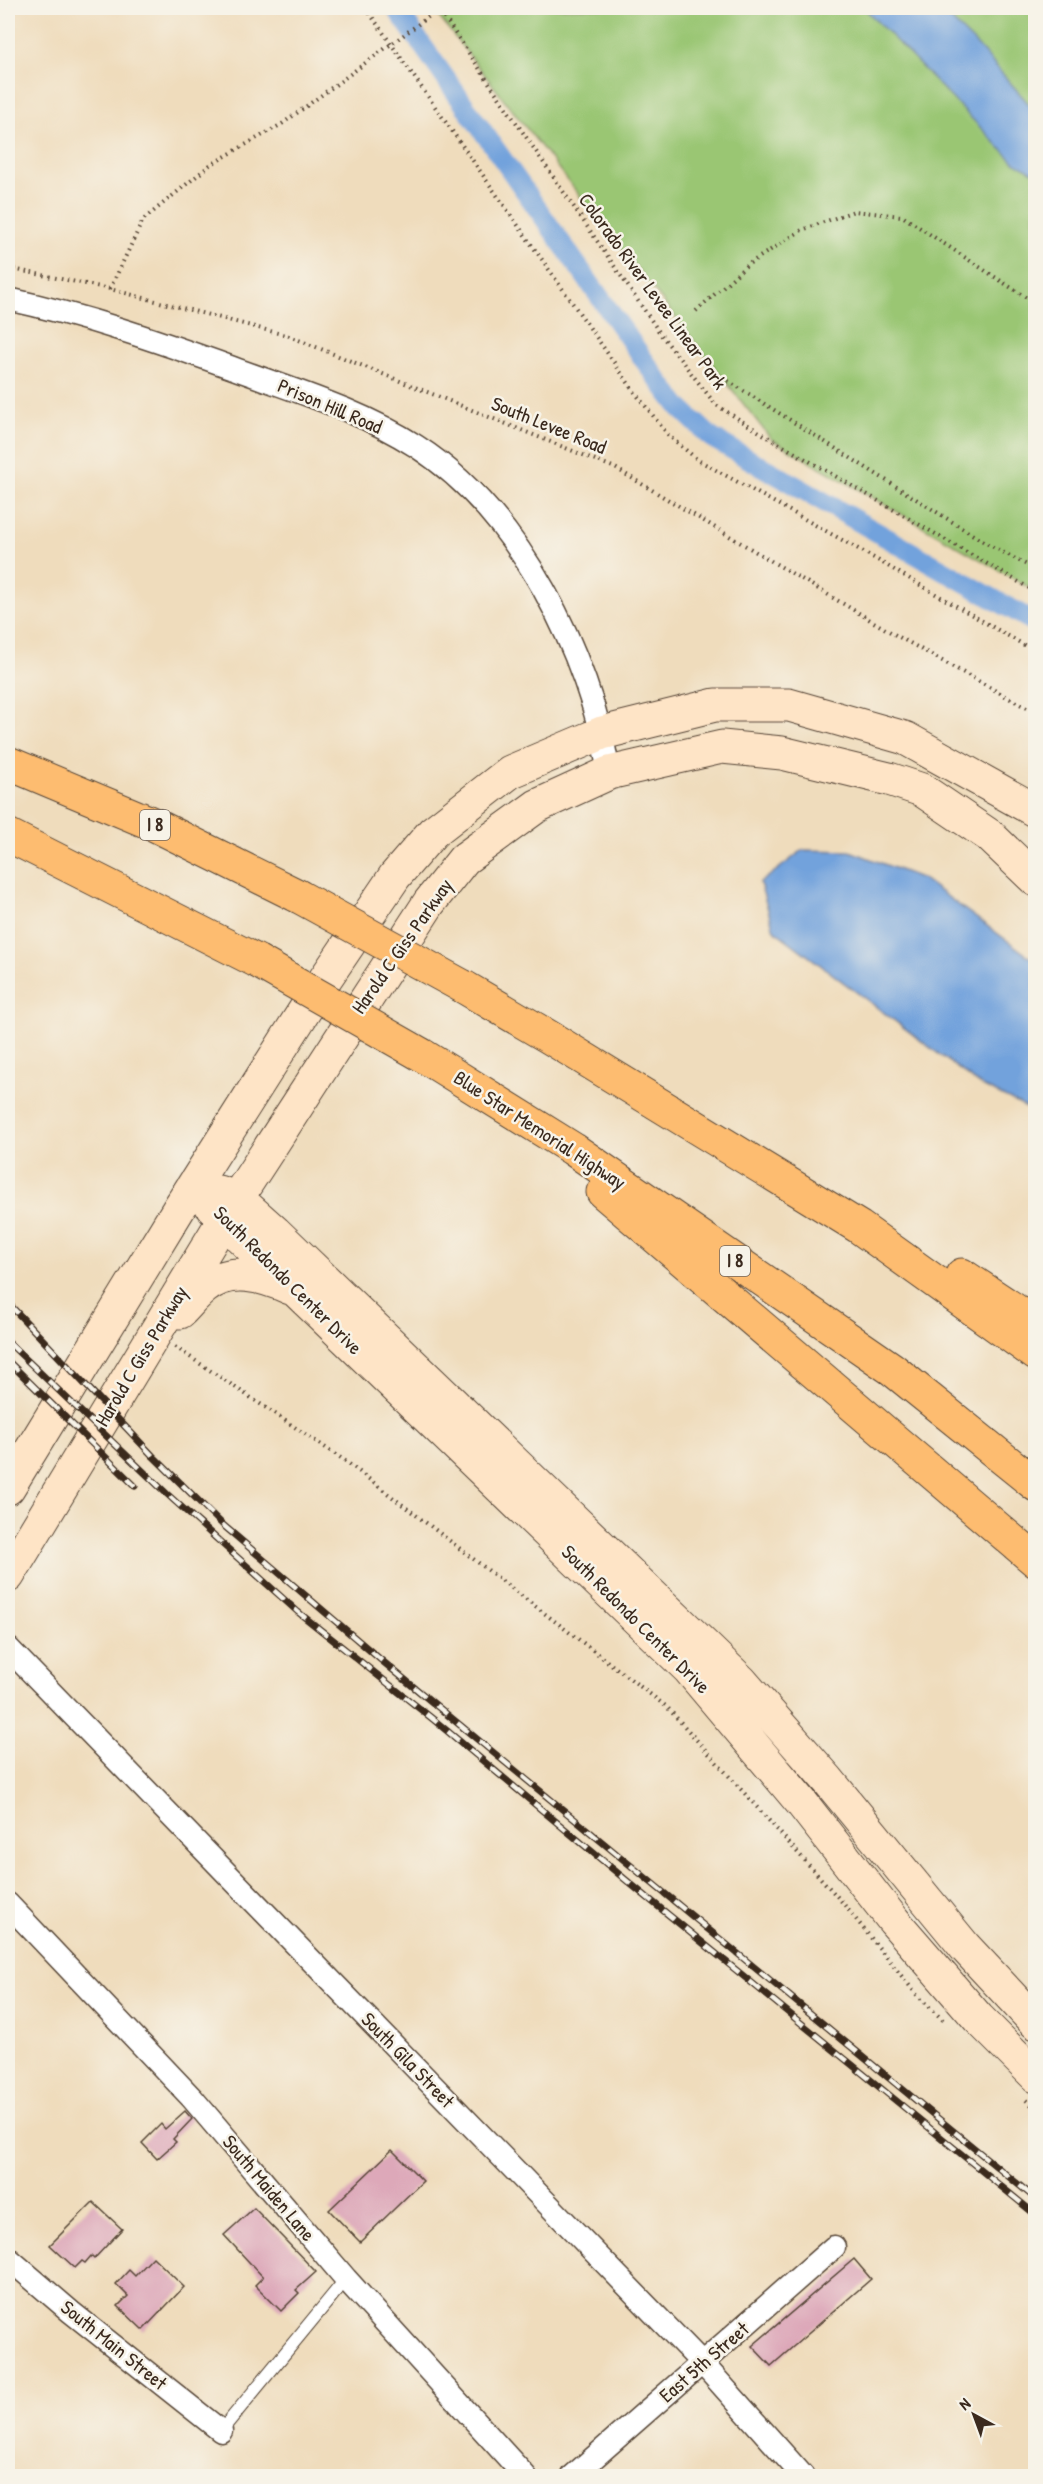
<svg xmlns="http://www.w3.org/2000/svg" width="1043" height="2484" font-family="'Patrick Hand',sans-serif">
	<rect width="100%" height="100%" fill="#f7f3e8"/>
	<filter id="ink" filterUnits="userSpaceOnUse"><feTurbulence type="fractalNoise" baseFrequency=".0167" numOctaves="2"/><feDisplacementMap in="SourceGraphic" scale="12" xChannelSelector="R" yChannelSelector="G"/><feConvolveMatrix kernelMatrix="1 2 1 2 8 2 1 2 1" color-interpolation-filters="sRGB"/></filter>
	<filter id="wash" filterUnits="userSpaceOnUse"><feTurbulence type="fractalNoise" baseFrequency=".008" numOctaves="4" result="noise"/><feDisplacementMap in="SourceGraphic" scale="24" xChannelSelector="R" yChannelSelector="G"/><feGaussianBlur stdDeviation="1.35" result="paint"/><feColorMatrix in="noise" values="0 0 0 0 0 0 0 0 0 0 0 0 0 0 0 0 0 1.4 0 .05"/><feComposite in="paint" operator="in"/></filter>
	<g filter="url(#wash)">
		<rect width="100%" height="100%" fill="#efdcbc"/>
		<!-- green -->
		<path fill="#9ac673" stroke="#6a7848" stroke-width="1.5" d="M 432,8 L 1035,8 L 1035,591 L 771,439 Z"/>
		<!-- water -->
		<path fill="#72a2dc" stroke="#56667d" stroke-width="1.5" d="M 864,8 L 939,8 L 978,46 L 1035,111 L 1035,173 L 1014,162 Z
			M 803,850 L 850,851 L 923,879 L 1035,961 L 1035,1112 L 980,1085 L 774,930 L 760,883 Z"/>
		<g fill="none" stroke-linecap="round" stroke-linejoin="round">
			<!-- canal -->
			<path stroke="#72a2dc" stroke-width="20" d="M 396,8 L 656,377 L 680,408 L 712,438 L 1036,623"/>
		</g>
		<g id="blocks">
			<!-- building -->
			<path fill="#dda8b9" d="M 185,2111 L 192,2119 L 173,2139 L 176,2142 L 157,2159 L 142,2143 L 161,2124 L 165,2129 Z
				M 392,2150 L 423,2181 L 360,2242 L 329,2210 Z
				M 93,2202 L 122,2229 L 94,2259 L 91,2256 L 85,2263 L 82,2261 L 75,2268 L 50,2245 Z
				M 254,2208 L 316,2272 L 296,2290 L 299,2293 L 281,2311 L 255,2285 L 263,2277 L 224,2235 Z
				M 153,2257 L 184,2287 L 143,2330 L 118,2306 L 128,2296 L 116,2284 L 129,2270 L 135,2276 Z
				M 854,2259 L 871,2279 L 771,2366 L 752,2346 Z"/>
		</g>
	</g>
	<g filter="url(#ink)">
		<use href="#blocks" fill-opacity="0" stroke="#564536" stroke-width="1.5"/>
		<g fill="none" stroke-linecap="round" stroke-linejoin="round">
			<defs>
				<path id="lane" d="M 221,2431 L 346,2279"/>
				<path id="street" d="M 8,299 C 86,316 158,341 233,368 C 295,391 360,410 416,446 C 520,513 589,654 609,773
					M 8,1648 L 703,2364 L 803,2476
					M 8,1904 L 192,2098 L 346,2279 L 525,2476
					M 8,2258 L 71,2312 L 221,2431
					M 573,2476 L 834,2247"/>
				<path id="secondary" d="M 218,1192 L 237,1198 L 275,1232 L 741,1681 L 828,1780 L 965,1947 L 1036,2023
					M 211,1205 L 230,1227 L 689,1669 L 801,1802 L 894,1921 L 978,2018 L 1036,2076
					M 180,1312 C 188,1304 195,1295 204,1288 C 230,1266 263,1276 290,1288
					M 8,1488 L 181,1205 L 317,991 L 395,876 L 433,832 L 510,772 L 602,733 L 715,705 L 789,705 L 905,738 L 1036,811
					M 8,1576 L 237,1198 L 429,903 L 464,859 L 537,806 L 609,773 L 722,747 L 782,753 L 889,779 L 922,790 L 990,836 L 1036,880"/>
				<path id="highway" d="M 8,763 L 153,824 L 298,896
					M 8,835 L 257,961
					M 464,987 L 549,1037 L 859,1227 L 1036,1354
					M 422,1055 L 573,1149 L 892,1369 L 1036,1485
					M 603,1192 L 1036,1561
					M 962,1275 L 1036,1324"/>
			</defs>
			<!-- lane casing -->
			<use href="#lane" stroke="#564536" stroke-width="14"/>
			<!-- street casing -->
			<use href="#street" stroke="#564536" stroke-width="25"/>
			<!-- secondary casing -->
			<use href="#secondary" stroke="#564536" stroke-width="35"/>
			<!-- highway casing -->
			<use href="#highway" stroke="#564536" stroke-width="35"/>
			<!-- path -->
			<path stroke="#564536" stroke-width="4" stroke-dasharray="1.5 4.5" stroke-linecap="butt" d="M 366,8 L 636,394 L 669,436 L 698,460 L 853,546 L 1036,652
				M 438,8 L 662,336 L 716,405 L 771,439 L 1036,592
				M 8,268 L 110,289 L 289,336 L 615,468 L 899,637 L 1036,713
				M 110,289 L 143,220 L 210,165 L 282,124 L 439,9
				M 696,311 L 747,265 L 802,230 L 854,211 L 902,216 L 1036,304
				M 728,381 L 986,543 L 1036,570
				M 175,1347 L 344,1460 L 667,1707 L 842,1902 L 917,1995 L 945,2022
				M 1026,2100 L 1036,2109"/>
			<!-- lane -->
			<use href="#lane" stroke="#fff" stroke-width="12"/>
			<!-- street -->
			<use href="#street" stroke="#fff" stroke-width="22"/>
			<!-- secondary -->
			<use href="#secondary" stroke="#fee4c6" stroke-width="33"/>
			<!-- highway -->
			<use href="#highway" stroke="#fdbc70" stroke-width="33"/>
			<defs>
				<path id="rail" d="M 8,1303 L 153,1456 L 223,1525 L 381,1660 L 1036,2199
					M 8,1342 L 167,1494 L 298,1612 L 434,1720 L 632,1885 L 1036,2215
					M 8,1361 L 135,1486"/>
			</defs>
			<!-- rail casing -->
			<use href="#rail" stroke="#3b2a1e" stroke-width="7"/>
			<!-- rail -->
			<use href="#rail" stroke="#f7f3e8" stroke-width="4.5" stroke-dasharray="14" stroke-linecap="butt"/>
			<defs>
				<path id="highway-bridge" d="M 298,896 L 464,987
					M 257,961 L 422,1055"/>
			</defs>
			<!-- highway-bridge casing -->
			<use href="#highway-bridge" stroke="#564536" stroke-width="35" stroke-linecap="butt"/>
			<!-- highway-bridge -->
			<use href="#highway-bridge" stroke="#fdbc70" stroke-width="33"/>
		</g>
	</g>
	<g text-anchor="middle" stroke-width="5" stroke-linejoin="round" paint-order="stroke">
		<!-- shield labels -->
		<g fill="#f7f3e8" stroke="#73665b" stroke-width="1.5">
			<rect x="140" y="810" width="30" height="30" rx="4.5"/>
			<rect x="720" y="1246" width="30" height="30" rx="4.5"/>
		</g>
		<g font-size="18" font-weight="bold" fill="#3b2a1e">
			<text x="155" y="831">I 8</text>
			<text x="735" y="1267">I 8</text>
		</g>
		<!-- street labels -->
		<g font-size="20" fill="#3b2a1e" stroke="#f7f3e8">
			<text transform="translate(653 291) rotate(54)" y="7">Colorado River Levee Linear Park</text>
			<text transform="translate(330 406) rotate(23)" y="7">Prison Hill Road</text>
			<text transform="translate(549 425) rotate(22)" y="7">South Levee Road</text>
			<text transform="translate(402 946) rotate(-55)" y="7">Harold C Giss Parkway</text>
			<text transform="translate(540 1130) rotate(33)" y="7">Blue Star Memorial Highway</text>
			<text transform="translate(288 1280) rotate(45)" y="7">South Redondo Center Drive</text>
			<text transform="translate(141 1356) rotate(-59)" y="7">Harold C Giss Parkway</text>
			<text transform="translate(636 1619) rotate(45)" y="7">South Redondo Center Drive</text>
			<text transform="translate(408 2060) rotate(46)" y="7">South Gila Street</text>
			<text transform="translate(269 2188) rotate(50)" y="7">South Maiden Lane</text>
			<text transform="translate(114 2345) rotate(39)" y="7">South Main Street</text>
			<text transform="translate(704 2362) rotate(-41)" y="7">East 5th Street</text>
		</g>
	</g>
	<!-- margin -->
	<rect width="1043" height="2484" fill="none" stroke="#f7f3e8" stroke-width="30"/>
	<!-- north arrow -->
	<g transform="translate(974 2415) rotate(319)" stroke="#f7f3e8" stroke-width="4.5" paint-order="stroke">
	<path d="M0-4.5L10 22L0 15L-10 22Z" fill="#3b2a1e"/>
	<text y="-9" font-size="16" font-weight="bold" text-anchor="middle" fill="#3b2a1e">N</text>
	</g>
</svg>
